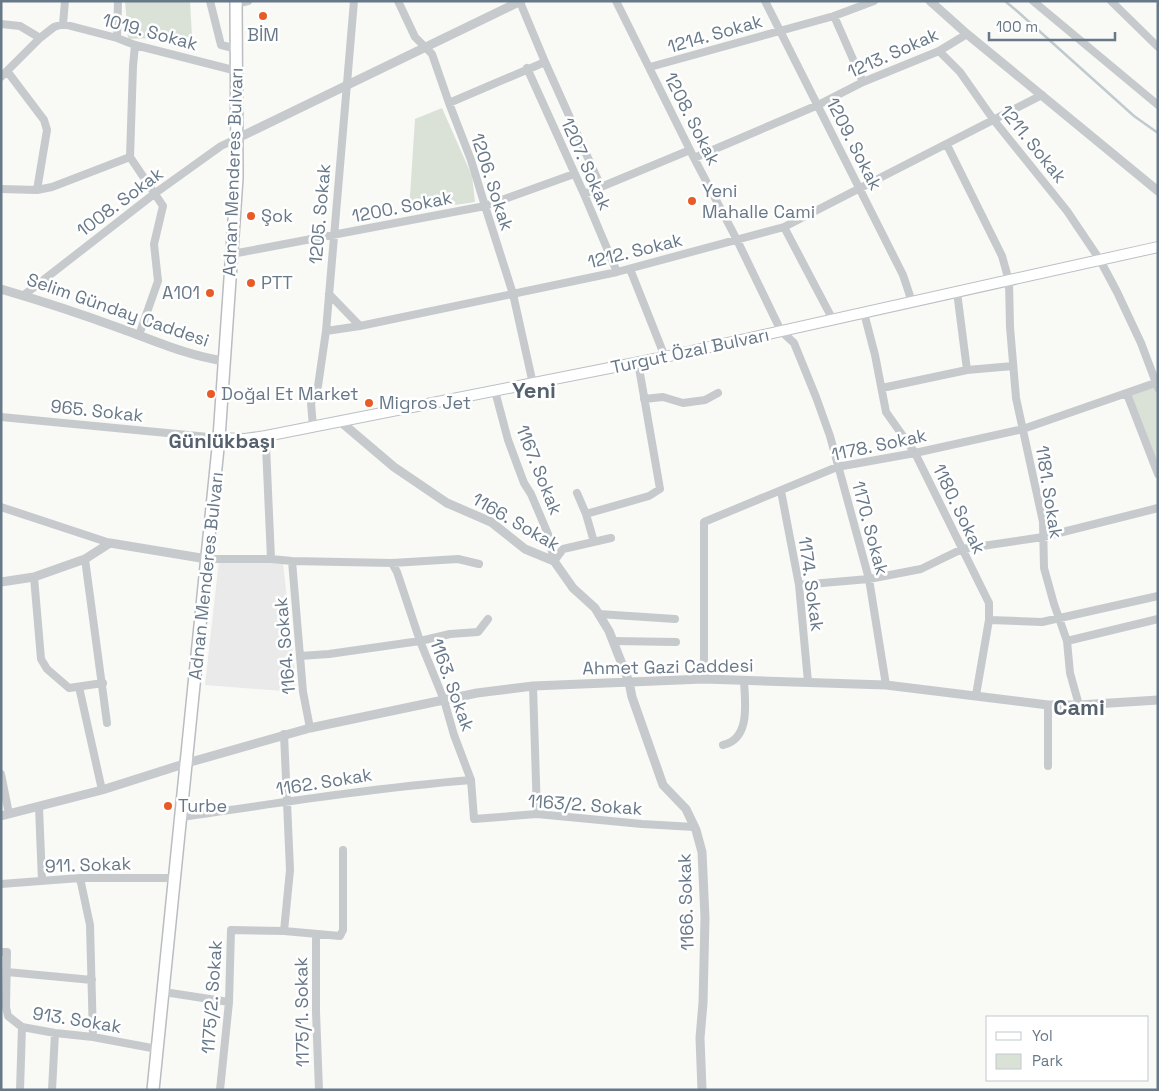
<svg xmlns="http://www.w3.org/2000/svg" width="1159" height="1091" font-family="'Space Grotesk',sans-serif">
	<rect width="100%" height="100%" fill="#f9f9f6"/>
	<!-- built -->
	<path fill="#e9eae9" d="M 219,561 L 283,563 L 297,692 L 205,685 Z"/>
	<!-- green -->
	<path fill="#dae1d7" d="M 125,1 L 190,1 L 192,37 L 128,39 Z
		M 442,108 L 472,176 L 475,202 L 409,212 L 415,119 Z
		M 1156,383 L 1158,388 L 1158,474 L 1127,394 Z"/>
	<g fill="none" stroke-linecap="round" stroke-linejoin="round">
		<!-- stream -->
		<path stroke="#c1cacf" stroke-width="2.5" d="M 1005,1 L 1017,11 L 1134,116 L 1158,133"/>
		<defs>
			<path id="secondary" d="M 219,438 L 245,439 L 266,436 L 665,357 L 1158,247"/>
			<path id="primary" d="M 153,1090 L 219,438 L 237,178 L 236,1"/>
		</defs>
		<!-- secondary casing -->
		<use href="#secondary" stroke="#bbbfc4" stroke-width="12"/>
		<!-- primary casing -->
		<use href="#primary" stroke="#b9bdc1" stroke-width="14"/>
		<!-- minor -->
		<path stroke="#c6cacd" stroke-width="8" d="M 210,1 L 221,45 L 237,49
			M 398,1 L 415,37 L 432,54 L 449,103 L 471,160 L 485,206 L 513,294 L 533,384
			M 616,1 L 694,158 L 737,240 L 781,331 L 794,343 L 816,397 L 830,436 L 869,579 L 886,685
			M 765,1 L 903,275 L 912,302
			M 1033,1 L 1158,105
			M 1111,1 L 1158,47
			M 520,2 L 545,62 L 601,187
			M 236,4 L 248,1
			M 834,16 L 863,82
			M 1,24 L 20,26 L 40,38 L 54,27 L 63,24 L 117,38 L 135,45 L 237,71
			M 63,24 L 65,1
			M 117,38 L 118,1
			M 135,45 L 133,66 L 130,157 L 163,206 L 154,244 L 158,281 L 139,335
			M 939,51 L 960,72 L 993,119 L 1067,211 L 1100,260 L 1117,292 L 1141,343 L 1158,388
			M 650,67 L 834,16 L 874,1
			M 527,68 L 584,194 L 617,272
			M 7,71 L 44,120 L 47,130 L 37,190
			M 1,77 L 40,38
			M 449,103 L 545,62
			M 947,145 L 1002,256 L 1009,281 L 1010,327 L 1016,398 L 1043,522 L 1044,568 L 1054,604 L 1067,641 L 1070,673 L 1079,705
			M 694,158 L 818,105 L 863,82 L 939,51 L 967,34
			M 1,189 L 37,190 L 52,187 L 130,157
			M 584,194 L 690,150
			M 784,227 L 833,320
			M 232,254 L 485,206 L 574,174
			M 630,269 L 665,357
			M 957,292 L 967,370
			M 329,294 L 360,326
			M 24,295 L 154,194 L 221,146 L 238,138
			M 864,313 L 875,355 L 886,412 L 915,453 L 989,603 L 989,620 L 976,695
			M 326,331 L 360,326 L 617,272 L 784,227 L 1042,95
			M 882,388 L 967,370 L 1013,366
			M 495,391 L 508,440 L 524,483 L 531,494 L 548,534 L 554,561
			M 1127,394 L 1158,474
			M 644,399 L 663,397 L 683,403 L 705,400 L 718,393
			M 1,417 L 219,438
			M 313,427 L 311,403 L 318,386 L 326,331 L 354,1
			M 266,446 L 271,559
			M 781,491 L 799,585 L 808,682
			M 577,493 L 586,514 L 594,542
			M 1,507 L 110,543
			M 586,514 L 649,496 L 660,489 L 638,362
			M 85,559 L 107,723
			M 207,559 L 271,559 L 292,561 L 392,563 L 458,559 L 479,564
			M 292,561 L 303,692 L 310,728
			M 554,561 L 563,549 L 611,538
			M 392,563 L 397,572 L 420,641 L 444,700 L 454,735 L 471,780 L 474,819 L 537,814 L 642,824 L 694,827
			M 34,577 L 41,659 L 47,669 L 69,688 L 103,683
			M 799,585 L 869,579 L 921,569 L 962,549 L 1043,537 L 1158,508
			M 599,614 L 675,619
			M 989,620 L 1042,622 L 1158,596
			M 613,641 L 676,642
			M 1067,641 L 1158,619
			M 300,656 L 329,654 L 420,641 L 450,634 L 478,632 L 488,619
			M 704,679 L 704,522 L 837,467 L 915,453 L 1023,429 L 1158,382
			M 533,686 L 537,814
			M 79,687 L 102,790
			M 723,745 C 751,739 745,702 744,681
			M 1048,766 L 1048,705
			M 1,774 L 9,814
			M 39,807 L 42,881
			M 182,817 C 278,803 374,788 471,780
			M 80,878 L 90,925 L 93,1037
			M 1,884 L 80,878 L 176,878
			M 284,931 L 290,870 L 284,734
			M 316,934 L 316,1012 L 319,1090
			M 1,952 L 7,952 L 6,1007 L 8,1016 L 22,1027 L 55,1033 L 93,1037 L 157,1049
			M 7,972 L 92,980
			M 164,992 L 229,1002
			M 20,1090 L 22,1027
			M 52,1090 L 55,1033
			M 220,1090 L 229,1002 L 231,930 L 284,931 L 340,936 L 343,930 L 343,850"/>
		<!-- tertiary -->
		<path stroke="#c6cacd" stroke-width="9" d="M 930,1 L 967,34 L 1158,191
			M 238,138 L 521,1
			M 1,289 C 42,301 82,314 122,329 C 155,341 189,356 224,361
			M 341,422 L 394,467 L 447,503 L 491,522 L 525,549 L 554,561 L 573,588 L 595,608 L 609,631 L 629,682 L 632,697 L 663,785 L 686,809 L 696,830 L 702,852 L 705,918 L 703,1003 L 700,1038 L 702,1090
			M 1,582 L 34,577 L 85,559 L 110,543 L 207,559
			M 1,816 L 102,790 L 187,763 L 310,728 L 477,693 L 533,686 L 704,679 L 886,685 L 1048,705 L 1079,705 L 1158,700"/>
		<!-- secondary -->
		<use href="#secondary" stroke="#fff" stroke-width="10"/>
		<!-- primary -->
		<use href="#primary" stroke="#fff" stroke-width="11"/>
	</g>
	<!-- markers -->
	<g fill="#e85b27" stroke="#fff" stroke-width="2">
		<circle cx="263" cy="16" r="5"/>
		<circle cx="692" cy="201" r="5"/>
		<circle cx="251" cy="216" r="5"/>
		<circle cx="251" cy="283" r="5"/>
		<circle cx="210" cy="293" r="5"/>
		<circle cx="211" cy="394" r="5"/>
		<circle cx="369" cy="403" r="5"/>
		<circle cx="168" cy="806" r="5"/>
	</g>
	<g text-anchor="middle" stroke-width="5" stroke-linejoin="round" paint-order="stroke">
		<!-- street labels -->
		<g font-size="18" fill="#677888" stroke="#fff">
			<text transform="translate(150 32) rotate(15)" y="6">1019. Sokak</text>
			<text transform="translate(715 34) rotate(-16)" y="6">1214. Sokak</text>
			<text transform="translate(893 53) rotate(-24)" y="6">1213. Sokak</text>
			<text transform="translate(692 119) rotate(63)" y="6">1208. Sokak</text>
			<text transform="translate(854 144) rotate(63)" y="6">1209. Sokak</text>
			<text transform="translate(1033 144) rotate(51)" y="6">1211. Sokak</text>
			<text transform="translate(586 164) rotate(66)" y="6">1207. Sokak</text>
			<text transform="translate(233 172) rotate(-88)" y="6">Adnan Menderes Bulvarı</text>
			<text transform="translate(492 182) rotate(72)" y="6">1206. Sokak</text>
			<text transform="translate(120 202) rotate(-37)" y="6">1008. Sokak</text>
			<text transform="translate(402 207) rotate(-11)" y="6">1200. Sokak</text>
			<text transform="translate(320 214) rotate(-85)" y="6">1205. Sokak</text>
			<text transform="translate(635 251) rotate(-14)" y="6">1212. Sokak</text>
			<text transform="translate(118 310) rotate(19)" y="6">Selim Günday Caddesi</text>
			<text transform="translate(690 351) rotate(-12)" y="6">Turgut Özal Bulvarı</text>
			<text transform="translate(97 411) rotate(6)" y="6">965. Sokak</text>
			<text transform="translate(879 445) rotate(-12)" y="6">1178. Sokak</text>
			<text transform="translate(539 470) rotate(68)" y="6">1167. Sokak</text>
			<text transform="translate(1049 492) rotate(81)" y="6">1181. Sokak</text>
			<text transform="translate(959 509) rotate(64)" y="6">1180. Sokak</text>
			<text transform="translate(516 522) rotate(30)" y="6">1166. Sokak</text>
			<text transform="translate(870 528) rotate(75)" y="6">1170. Sokak</text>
			<text transform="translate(206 576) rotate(-84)" y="6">Adnan Menderes Bulvarı</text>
			<text transform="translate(811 584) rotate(82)" y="6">1174. Sokak</text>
			<text transform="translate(285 646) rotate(-95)" y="6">1164. Sokak</text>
			<text transform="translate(668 667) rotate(-1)" y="6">Ahmet Gazi Caddesi</text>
			<text transform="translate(452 685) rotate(70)" y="6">1163. Sokak</text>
			<text transform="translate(324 782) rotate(-9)" y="6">1162. Sokak</text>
			<text transform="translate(585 805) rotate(4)" y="6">1163/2. Sokak</text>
			<text transform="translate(88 865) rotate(-2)" y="6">911. Sokak</text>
			<text transform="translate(686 902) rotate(-92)" y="6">1166. Sokak</text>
			<text transform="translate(212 997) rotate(-86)" y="6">1175/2. Sokak</text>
			<text transform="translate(302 1012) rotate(-91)" y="6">1175/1. Sokak</text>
			<text transform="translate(77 1020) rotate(9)" y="6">913. Sokak</text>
		</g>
		<!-- poi labels -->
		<g font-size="18" fill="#677888" stroke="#fff" text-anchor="start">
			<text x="263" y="41" text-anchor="middle">BİM</text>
			<text x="702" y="197">Yeni<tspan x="702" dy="21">Mahalle Cami</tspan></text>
			<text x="261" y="222">Şok</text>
			<text x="261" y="289">PTT</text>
			<text x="200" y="299" text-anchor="end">A101</text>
			<text x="221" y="400">Doğal Et Market</text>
			<text x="379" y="409">Migros Jet</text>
			<text x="178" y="812">Turbe</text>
		</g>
		<!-- quarter labels -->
		<g font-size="20" font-weight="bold" fill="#55616d" stroke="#fff">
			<text x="222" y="448">Günlükbaşı</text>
		</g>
		<!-- district labels -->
		<g font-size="22" font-weight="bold" fill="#55616d" stroke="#fff">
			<text x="534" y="398">Yeni</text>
			<text x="1079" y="715">Cami</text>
		</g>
	</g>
	<!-- border -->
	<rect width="1159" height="1091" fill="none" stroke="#677888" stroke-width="5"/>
	<!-- legend -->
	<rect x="986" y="1016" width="162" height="65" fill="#ffffff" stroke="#c2c9cf"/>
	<rect x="996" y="1032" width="25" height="8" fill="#ffffff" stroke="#c2c9cf"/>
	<text x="1032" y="1041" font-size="15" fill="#677888">Yol</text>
	<rect x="996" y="1054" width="25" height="15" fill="#dae1d7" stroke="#c2c9cf"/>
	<text x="1032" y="1066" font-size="15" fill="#677888">Park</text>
	<!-- scale -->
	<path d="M989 32v8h126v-8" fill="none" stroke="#677888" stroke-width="2.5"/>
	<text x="996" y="32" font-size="15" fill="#677888" stroke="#ffffff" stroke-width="4" paint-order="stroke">100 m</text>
</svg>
